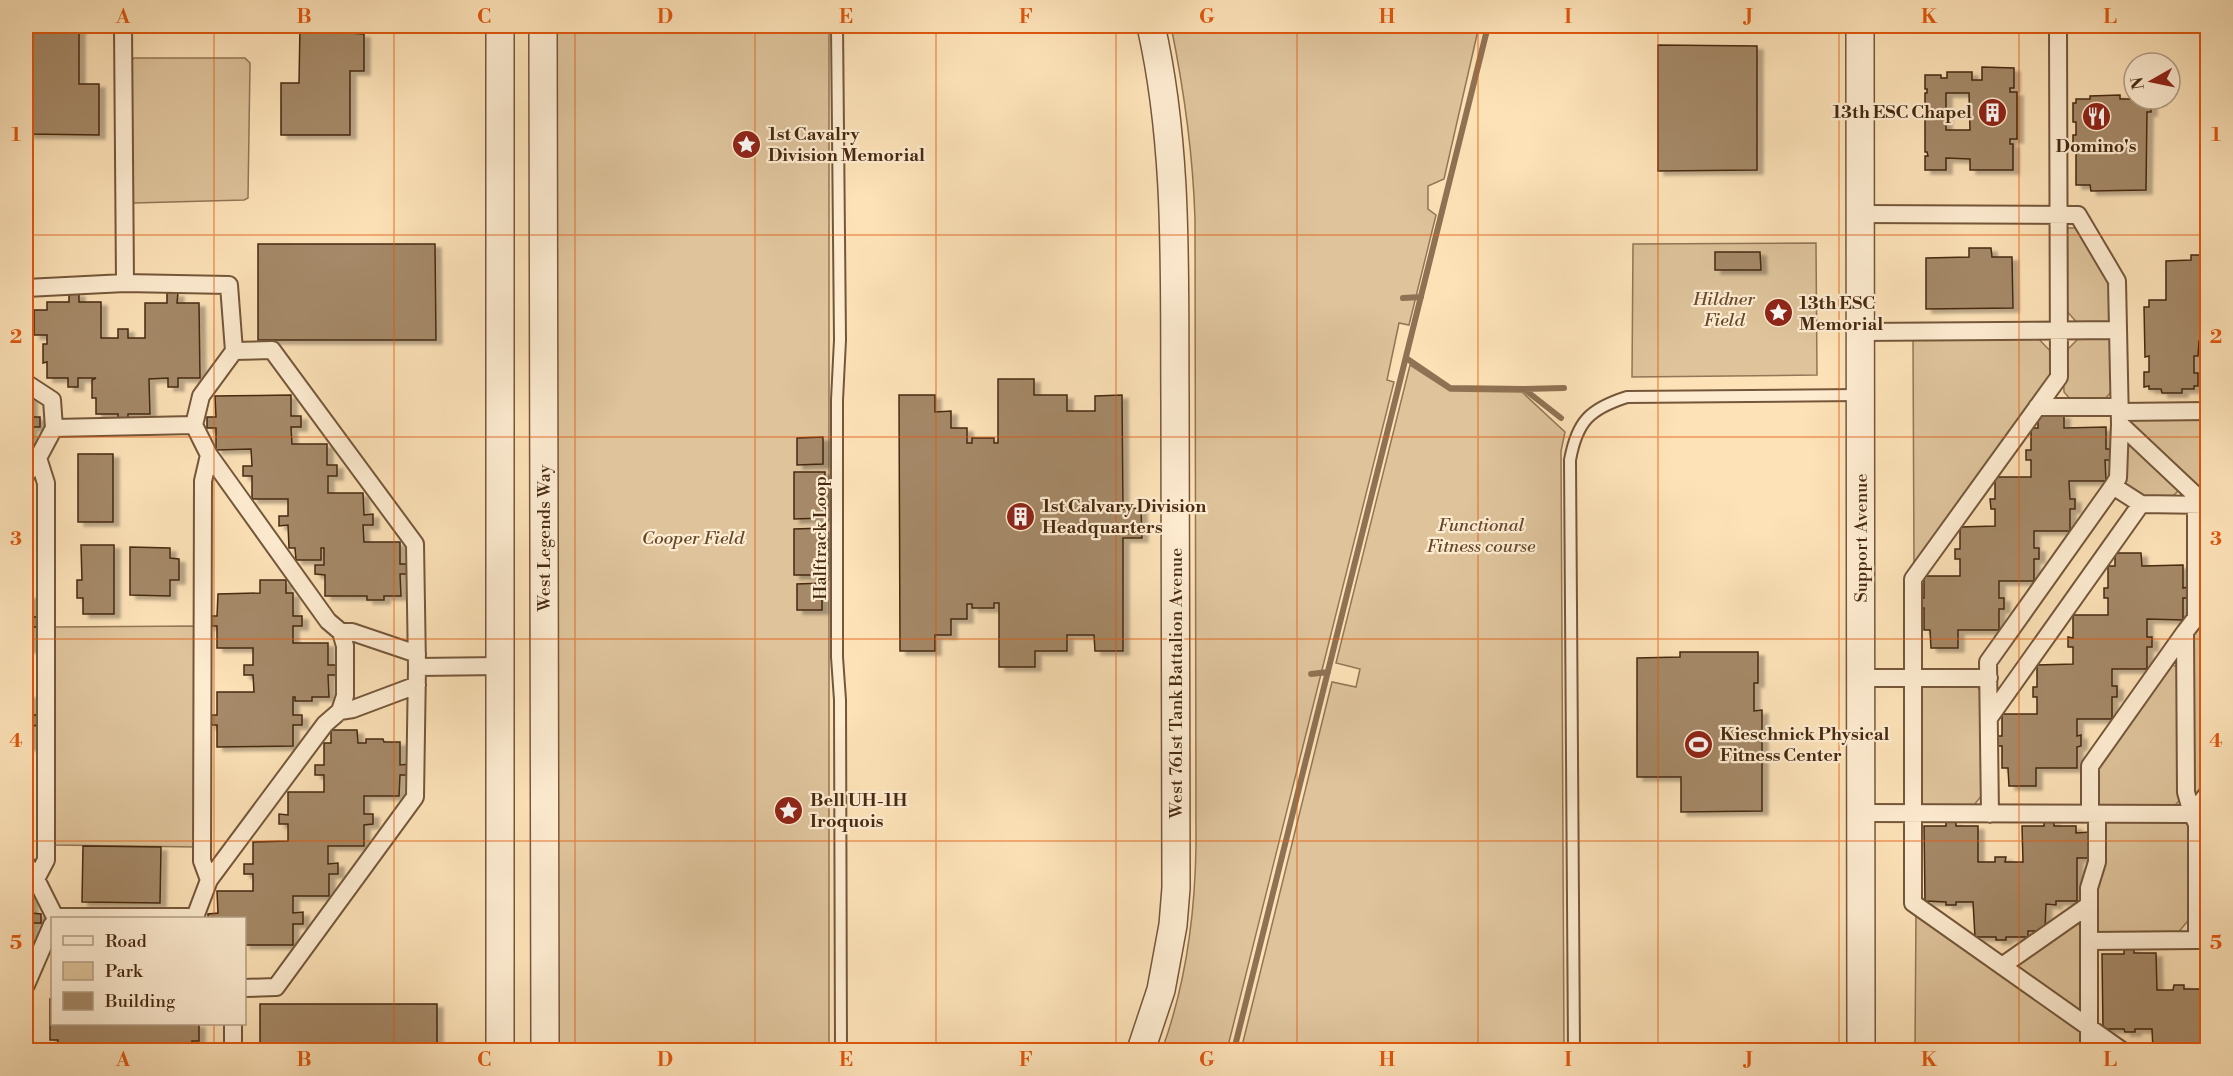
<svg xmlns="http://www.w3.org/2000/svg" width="2233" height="1076" font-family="'Libre Bodoni',serif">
	<defs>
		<filter id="shadow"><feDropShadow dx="6" dy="4" stdDeviation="1.5" flood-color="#0004"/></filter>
	</defs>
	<rect width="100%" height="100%" fill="#fde2b8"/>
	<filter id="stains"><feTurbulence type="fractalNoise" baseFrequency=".00333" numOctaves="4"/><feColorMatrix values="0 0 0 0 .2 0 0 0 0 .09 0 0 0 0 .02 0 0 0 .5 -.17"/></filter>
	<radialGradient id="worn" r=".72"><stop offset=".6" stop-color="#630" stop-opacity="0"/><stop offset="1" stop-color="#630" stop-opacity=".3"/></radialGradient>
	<!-- green -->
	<path fill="#dec39b" stroke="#927656" stroke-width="1.5" d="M 555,26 L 829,26 L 829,1050 L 557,1050 Z
		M 1171,26 L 1479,26 L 1444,179 L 1428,186 L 1428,209 L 1436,215 L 1409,325 L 1399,323 L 1387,380 L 1394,382 L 1227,1050 L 1162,1050 C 1186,984 1195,916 1196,846 L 1195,219 C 1193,153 1184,90 1171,26 Z
		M 134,58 L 245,58 L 250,63 L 248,198 L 244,200 L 134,203 L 130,198 L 129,63 Z
		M 2066,228 L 2079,228 L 2111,282 L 2111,326 L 2081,327 L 2063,307 Z
		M 1816,243 L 1817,375 L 1632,377 L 1633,244 Z
		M 2036,336 L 2053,354 L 2053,374 L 1914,568 L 1913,340 L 1916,337 Z
		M 2081,336 L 2110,336 L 2111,392 L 2103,401 L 2072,401 L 2064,392 L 2063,354 Z
		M 1410,365 L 1450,391 L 1522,392 L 1565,432 L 1561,451 L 1564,1050 L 1241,1050 L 1332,682 L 1356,687 L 1360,669 L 1336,663 Z
		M 2207,416 L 2207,497 L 2129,424 L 2131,417 Z
		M 2134,445 L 2181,488 L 2171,498 L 2144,498 L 2124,484 L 2124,446 Z
		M 2207,609 L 2207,782 L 2197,796 L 2190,790 L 2191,632 Z
		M 196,626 L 196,847 L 53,845 L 53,627 Z
		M 2170,662 L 2181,671 L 2180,800 L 2173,807 L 2102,807 L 2098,803 L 2096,767 Z
		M 1971,684 L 1977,686 L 1981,692 L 1983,794 L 1974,805 L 1928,808 L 1922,805 L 1919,797 L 1921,688 L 1925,685 Z
		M 2109,820 L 2187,821 L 2192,827 L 2192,916 L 2176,935 L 2099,935 L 2095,931 C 2095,909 2094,834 2109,820 Z
		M 1916,912 L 2078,1027 L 2082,1036 L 2083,1050 L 1915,1050 Z
		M 2082,915 L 2083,1012 L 2078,1014 L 2012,966 Z"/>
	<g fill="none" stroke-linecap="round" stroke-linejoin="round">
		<!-- stream -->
		<path stroke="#8f7253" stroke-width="6" d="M 1403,298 L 1421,297
			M 1406,358 L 1450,388 L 1524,389 L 1561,418
			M 1524,389 L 1564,388
			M 1311,674 L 1328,672
			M 1234,1050 L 1488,26"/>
	</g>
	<!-- building -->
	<path fill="#a58967" stroke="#462910" stroke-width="1.5" fill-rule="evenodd" filter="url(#shadow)" d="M 28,26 L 79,26 L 79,84 L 99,84 L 99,135 L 28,134 Z
		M 279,26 L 350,26 L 350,33 L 364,34 L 364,71 L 350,71 L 350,135 L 281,135 L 281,83 L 299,83 L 300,26 Z
		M 1658,45 L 1757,46 L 1757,170 L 1658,171 Z
		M 1982,67 L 2014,68 L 2014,88 L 2010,88 L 2010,92 L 2017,92 L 2017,139 L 2010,139 L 2010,144 L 2013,144 L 2013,170 L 1970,170 L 1970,159 L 1946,158 L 1946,170 L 1925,170 L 1925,156 L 1928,156 L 1927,152 L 1925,152 L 1925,93 L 1927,93 L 1927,89 L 1925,89 L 1925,75 L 1941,75 L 1941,78 L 1947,78 L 1947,72 L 1972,72 L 1972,80 L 1982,80 ZM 1946,93 L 1969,93 L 1970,130 L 1946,130 Z
		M 2120,95 L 2120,99 L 2151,99 L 2151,112 L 2147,112 L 2146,190 L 2091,191 L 2090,185 L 2076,185 L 2076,148 L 2073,148 L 2073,135 L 2076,135 L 2076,122 L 2073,122 L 2073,103 L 2076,103 L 2076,99 L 2090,99 L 2090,96 Z
		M 2201,129 L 2208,129 L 2208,160 L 2201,160 Z
		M 258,244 L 435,244 L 436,340 L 258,340 Z
		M 1969,248 L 1991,248 L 1992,257 L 2012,257 L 2013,308 L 1926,309 L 1926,258 L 1969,257 Z
		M 1715,252 L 1760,252 L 1761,270 L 1715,270 Z
		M 2191,255 L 2208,255 L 2208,341 L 2199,341 L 2198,356 L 2194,356 L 2194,373 L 2198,373 L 2198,386 L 2194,386 L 2194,389 L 2182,389 L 2182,393 L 2162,393 L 2161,389 L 2149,389 L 2149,386 L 2144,387 L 2144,372 L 2149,372 L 2149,356 L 2145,357 L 2144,307 L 2149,307 L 2149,300 L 2166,300 L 2166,261 L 2191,260 Z
		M 69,293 L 79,293 L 79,302 L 101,302 L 101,338 L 118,338 L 118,329 L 128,329 L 128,338 L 145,338 L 145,303 L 167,303 L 167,293 L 178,293 L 177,303 L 199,303 L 200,378 L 178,378 L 178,387 L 168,387 L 168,378 L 149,379 L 150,414 L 128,414 L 128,423 L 118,423 L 118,414 L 96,414 L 96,398 L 92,398 L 92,380 L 96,378 L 78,378 L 78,387 L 68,387 L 68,378 L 47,378 L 47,362 L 43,363 L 43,344 L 47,344 L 47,335 L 34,335 L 34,310 L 47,310 L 47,302 L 69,302 Z
		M 998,379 L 1034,379 L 1034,395 L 1067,395 L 1067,411 L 1095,411 L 1095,396 L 1122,395 L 1123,509 L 1141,508 L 1142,538 L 1123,538 L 1123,651 L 1095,651 L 1094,635 L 1067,635 L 1067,651 L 1035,651 L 1035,667 L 999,667 L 999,603 L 994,603 L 994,608 L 972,608 L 972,604 L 967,604 L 967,619 L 951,619 L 951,635 L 935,635 L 935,651 L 900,651 L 899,395 L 935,395 L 935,412 L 951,411 L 951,428 L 967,428 L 967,443 L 972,443 L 972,438 L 994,438 L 994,443 L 998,443 Z
		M 26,395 L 31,395 L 31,417 L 40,417 L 40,427 L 31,427 L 31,449 L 26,449 Z
		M 291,395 L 291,416 L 301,416 L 301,427 L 291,427 L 292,444 L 327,444 L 327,465 L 337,465 L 337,476 L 328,476 L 328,493 L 363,493 L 364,515 L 373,514 L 373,525 L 363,525 L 364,542 L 400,542 L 400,564 L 409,564 L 409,574 L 400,574 L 401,596 L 384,596 L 384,600 L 367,600 L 367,596 L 325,596 L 325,575 L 315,574 L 315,565 L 324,565 L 324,548 L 321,548 L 321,560 L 296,560 L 295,548 L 289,548 L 288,525 L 279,526 L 279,516 L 288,516 L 288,499 L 252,499 L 252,476 L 243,476 L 243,466 L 252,466 L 251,449 L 216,450 L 216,428 L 207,428 L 207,417 L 216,417 L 215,396 Z
		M 2038,415 L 2064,415 L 2064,428 L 2106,427 L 2106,449 L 2110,449 L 2110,460 L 2105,460 L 2106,481 L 2069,481 L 2070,499 L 2075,499 L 2075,509 L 2070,509 L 2070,531 L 2034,531 L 2034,548 L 2039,548 L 2039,559 L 2034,559 L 2034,581 L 1999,581 L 1999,598 L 2004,598 L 2004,609 L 1999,609 L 1999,630 L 1958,630 L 1958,648 L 1931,648 L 1930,630 L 1924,630 L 1924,608 L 1920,608 L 1920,598 L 1924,598 L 1924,576 L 1960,576 L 1960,559 L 1955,559 L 1955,549 L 1960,549 L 1960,527 L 1995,526 L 1995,509 L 1991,509 L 1990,499 L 1995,499 L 1995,477 L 2031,477 L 2031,460 L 2026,460 L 2026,450 L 2031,450 L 2031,428 L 2038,428 Z
		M 823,437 L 823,464 L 797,465 L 797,438 Z
		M 78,454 L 113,454 L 113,522 L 78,522 Z
		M 794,472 L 825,472 L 824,518 L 794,519 Z
		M 825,528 L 824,575 L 794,575 L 794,529 Z
		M 81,545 L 114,545 L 114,614 L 83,614 L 83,598 L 77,598 L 77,580 L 82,580 Z
		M 130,547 L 170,548 L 170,558 L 179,559 L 179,580 L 170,580 L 170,596 L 130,595 Z
		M 2115,553 L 2141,553 L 2142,566 L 2183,565 L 2183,588 L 2188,587 L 2188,598 L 2183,598 L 2183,620 L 2147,619 L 2147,637 L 2152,637 L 2152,647 L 2147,647 L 2147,669 L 2112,669 L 2112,686 L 2117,686 L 2117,697 L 2112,697 L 2112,719 L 2077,719 L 2077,736 L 2081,735 L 2081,746 L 2077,747 L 2077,768 L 2036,768 L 2036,786 L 2009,786 L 2008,768 L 2002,768 L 2002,746 L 1997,746 L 1997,736 L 2002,736 L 2002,714 L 2037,714 L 2037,697 L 2033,697 L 2033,687 L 2037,687 L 2037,665 L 2073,664 L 2073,647 L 2068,647 L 2068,637 L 2073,638 L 2073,615 L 2108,615 L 2108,598 L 2104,598 L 2104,588 L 2108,588 L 2108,566 L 2115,566 Z
		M 260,580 L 286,580 L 286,593 L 293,593 L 293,616 L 302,616 L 302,626 L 293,626 L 293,643 L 328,643 L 328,665 L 338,665 L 338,675 L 328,675 L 329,697 L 312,697 L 312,701 L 295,701 L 295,697 L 293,697 L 293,715 L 302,715 L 302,725 L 293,725 L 293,746 L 217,747 L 217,725 L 209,725 L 209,715 L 217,715 L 217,692 L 254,692 L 253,675 L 244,675 L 244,665 L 253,665 L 253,648 L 217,648 L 217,626 L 208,626 L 208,616 L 217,616 L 218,594 L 260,593 Z
		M 822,583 L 822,610 L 797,610 L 797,584 Z
		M 26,595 L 32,595 L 32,617 L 41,617 L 40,627 L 32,627 L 31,649 L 26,649 Z
		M 1680,652 L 1758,652 L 1758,683 L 1754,683 L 1754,711 L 1762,710 L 1762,811 L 1681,812 L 1681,777 L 1637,777 L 1637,658 L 1680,657 Z
		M 26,694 L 30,694 L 31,715 L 40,715 L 41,725 L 31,726 L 31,746 L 26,747 Z
		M 331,730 L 357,730 L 358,743 L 366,743 L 366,739 L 383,739 L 384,742 L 400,742 L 400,765 L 409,764 L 409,775 L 400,775 L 399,796 L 364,796 L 364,814 L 373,814 L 373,824 L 364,825 L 364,846 L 328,846 L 328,864 L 338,863 L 338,874 L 329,874 L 329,896 L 293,896 L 293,913 L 303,912 L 303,924 L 293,924 L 293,945 L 244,945 L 244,918 L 208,918 L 208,914 L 218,913 L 217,891 L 253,891 L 253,874 L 244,874 L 244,864 L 253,864 L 253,842 L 288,841 L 288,824 L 279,824 L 279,814 L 288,815 L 288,792 L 324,792 L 324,775 L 315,775 L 315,765 L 324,765 L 324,743 L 331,743 Z
		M 2044,821 L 2054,821 L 2054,826 L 2076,826 L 2076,833 L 2090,832 L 2090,858 L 2077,858 L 2077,901 L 2056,901 L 2056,905 L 2046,904 L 2045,931 L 2028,931 L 2028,937 L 2006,937 L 2006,940 L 1996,940 L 1996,937 L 1975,937 L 1973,902 L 1956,902 L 1956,905 L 1946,905 L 1946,902 L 1925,901 L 1924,826 L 1946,826 L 1946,822 L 1956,822 L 1956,826 L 1978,826 L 1978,862 L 1995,862 L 1995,857 L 2006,857 L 2005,862 L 2023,862 L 2022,826 L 2044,826 Z
		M 83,846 L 161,847 L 160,903 L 82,902 Z
		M 26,891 L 32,891 L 32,913 L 41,914 L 41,923 L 32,923 L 32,945 L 26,945 Z
		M 2124,949 L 2134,949 L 2134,953 L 2156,953 L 2157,990 L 2173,990 L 2174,985 L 2184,985 L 2184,989 L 2201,989 L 2200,954 L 2208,954 L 2208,1050 L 2153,1050 L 2152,1029 L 2135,1029 L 2135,1032 L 2125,1032 L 2124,1029 L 2103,1029 L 2102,954 L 2124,954 Z
		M 50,999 L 52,999 L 52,1024 L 199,1024 L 199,1041 L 192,1041 L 192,1050 L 58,1050 L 58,1040 L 50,1040 Z
		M 260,1004 L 437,1004 L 437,1050 L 260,1050 Z"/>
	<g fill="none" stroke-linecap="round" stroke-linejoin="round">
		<defs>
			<path id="service" d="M 837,26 L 840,340 L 837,400 L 837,657 L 840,700 L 841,1050
				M 1574,1050 L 1570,460 C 1577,422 1589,409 1627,397 L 1860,395"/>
			<path id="pedestrian" d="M 123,26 L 125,283 L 229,285 L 234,351
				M 2058,26 L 2059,377 L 1913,579 L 1913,903 L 2121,1050
				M 1860,214 L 2078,215 L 2117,281 L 2120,424 L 2206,505
				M 26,288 L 125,283
				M 1860,332 L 2118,330
				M 26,383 L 52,400 L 54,428
				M 2037,407 L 2120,407
				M 2120,412 L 2208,411
				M 2120,424 L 2118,478 L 2113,486 L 2141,504 L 2208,505
				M 194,425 L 201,396 L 234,351 L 272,350 L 415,544 L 417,667 L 415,797 L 276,987 L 244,988
				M 26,475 L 38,458 L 54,428 L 194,425 L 209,455 L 328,621 L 341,632 L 345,646 L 345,696 L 340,711 L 325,724 L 209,880 L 195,917 L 55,917 L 36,879 L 26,864
				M 2196,505 L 2196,617
				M 341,632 L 352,632 L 417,654
				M 417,667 L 501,666
				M 1861,678 L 1989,678
				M 340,711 L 353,709 L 417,685
				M 1989,718 L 2141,504
				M 1861,813 L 2192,814 L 2197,824 L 2197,940 L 2208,940
				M 1990,814 L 1988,662 L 2113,486
				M 2090,814 L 2090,766 L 2185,632
				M 2192,814 L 2186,792 L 2185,632 L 2208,602
				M 2192,814 L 2208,793
				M 36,879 L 46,860 L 46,483 L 38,458
				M 209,880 L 202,861 L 203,481 L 209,455
				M 2089,941 L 2197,940
				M 2002,966 L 2089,905
				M 26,985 L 52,925
				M 233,1024 L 233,1050
				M 2089,1050 L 2089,888 L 2097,862 L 2097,814"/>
			<path id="tertiary" d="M 500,26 L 500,1050
				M 543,26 L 545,1050
				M 1860,26 L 1861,1050
				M 1141,1050 L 1161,990 L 1173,925 L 1176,888 C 1176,725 1176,563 1175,401 C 1174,276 1179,149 1151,26"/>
		</defs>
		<!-- service casing -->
		<use href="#service" stroke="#74573a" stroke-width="14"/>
		<!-- pedestrian casing -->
		<use href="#pedestrian" stroke="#74573a" stroke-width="20"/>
		<!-- tertiary casing -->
		<use href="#tertiary" stroke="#74573a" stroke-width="30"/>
		<!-- service -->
		<use href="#service" stroke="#feecd1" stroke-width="10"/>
		<!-- pedestrian -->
		<use href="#pedestrian" stroke="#feecd1" stroke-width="16"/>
		<!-- tertiary -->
		<use href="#tertiary" stroke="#feecd1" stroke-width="27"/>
	</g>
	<!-- grid -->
	<path fill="none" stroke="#e0570c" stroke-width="1.5" stroke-opacity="0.55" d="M 214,26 L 214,918M 394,26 L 394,1050M 575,26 L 575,1050M 755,26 L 755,1050M 936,26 L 936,1050M 1116,26 L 1116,1050M 1297,26 L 1297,1050M 1478,26 L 1478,1050M 1658,26 L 1658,1050M 1839,26 L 1839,1050M 2019,26 L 2019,1050M 26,235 L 2208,235M 26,437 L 2208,437M 26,639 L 2208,639M 26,841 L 2208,841M 214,1024 L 214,1050"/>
	<!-- icons -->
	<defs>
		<symbol id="building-disc" viewBox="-11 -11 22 22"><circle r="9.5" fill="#8f2418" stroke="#feecd1"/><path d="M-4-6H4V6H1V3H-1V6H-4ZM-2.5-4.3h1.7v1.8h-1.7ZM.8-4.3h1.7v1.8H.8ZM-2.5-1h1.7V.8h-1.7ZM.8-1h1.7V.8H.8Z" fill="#fff"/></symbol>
		<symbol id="restaurant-disc" viewBox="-11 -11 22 22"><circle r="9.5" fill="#8f2418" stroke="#feecd1"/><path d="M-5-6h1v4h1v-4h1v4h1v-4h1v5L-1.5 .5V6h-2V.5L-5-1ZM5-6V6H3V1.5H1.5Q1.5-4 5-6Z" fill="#fff"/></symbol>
		<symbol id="sight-disc" viewBox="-11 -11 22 22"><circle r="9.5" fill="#8f2418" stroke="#feecd1"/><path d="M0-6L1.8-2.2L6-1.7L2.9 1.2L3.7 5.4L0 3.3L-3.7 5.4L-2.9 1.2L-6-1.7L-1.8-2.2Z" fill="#fff"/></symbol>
		<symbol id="stadium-disc" viewBox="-11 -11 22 22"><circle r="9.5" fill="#8f2418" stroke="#feecd1"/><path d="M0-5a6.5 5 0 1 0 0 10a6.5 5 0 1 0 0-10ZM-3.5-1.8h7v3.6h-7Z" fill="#fff"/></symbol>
	</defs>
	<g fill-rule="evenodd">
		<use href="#building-disc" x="1976" y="96" width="33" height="33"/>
		<use href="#restaurant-disc" x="2080" y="100" width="33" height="33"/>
		<use href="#sight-disc" x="730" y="128" width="33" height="33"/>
		<use href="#sight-disc" x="1762" y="296" width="33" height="33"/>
		<use href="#building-disc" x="1004" y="500" width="33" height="33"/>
		<use href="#stadium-disc" x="1682" y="728" width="33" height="33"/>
		<use href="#sight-disc" x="772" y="794" width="33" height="33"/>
	</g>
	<g text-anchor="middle" stroke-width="4.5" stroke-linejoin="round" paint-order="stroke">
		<!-- poi labels -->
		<g font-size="18" font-weight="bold" fill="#462910" stroke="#feecd1" text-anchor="start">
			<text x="1972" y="118" text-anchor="end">13th ESC Chapel</text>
			<text x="768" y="140">1st Cavalry<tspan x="768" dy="21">Division Memorial</tspan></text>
			<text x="2096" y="152" text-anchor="middle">Domino's</text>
			<text x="1799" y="309">13th ESC<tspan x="1799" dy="21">Memorial</tspan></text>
			<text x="1042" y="512">1st Calvary Division<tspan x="1042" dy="21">Headquarters</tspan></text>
			<text x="1720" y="740">Kieschnick Physical<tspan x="1720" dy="21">Fitness Center</tspan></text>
			<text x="810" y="806">Bell UH-1H<tspan x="810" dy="21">Iroquois</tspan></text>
		</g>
		<!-- park labels -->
		<g font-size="18" font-style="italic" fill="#64482c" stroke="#feecd1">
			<text x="1724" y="305">Hildner<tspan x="1724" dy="21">Field</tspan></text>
			<text x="1481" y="531">Functional<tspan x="1481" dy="21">Fitness course</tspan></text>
			<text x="693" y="544">Cooper Field</text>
		</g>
		<!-- street labels -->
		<g font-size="18" fill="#462910" stroke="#feecd1">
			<text transform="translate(544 538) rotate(-90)" y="6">West Legends Way</text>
			<text transform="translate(820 538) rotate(-90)" y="6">Halftrack Loop</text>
			<text transform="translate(1861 538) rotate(-90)" y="6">Support Avenue</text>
			<text transform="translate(1176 683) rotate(-90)" y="6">West 761st Tank Battalion Avenue</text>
		</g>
	</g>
	<!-- margin -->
	<rect width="2233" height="1076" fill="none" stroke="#fde2b8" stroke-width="66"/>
	<!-- legend -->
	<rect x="51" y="917" width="195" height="108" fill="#feecd1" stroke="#b49e84" stroke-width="1.5"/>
	<rect x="63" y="936" width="30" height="9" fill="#feecd1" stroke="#b49e84" stroke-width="1.5"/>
	<text x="105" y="947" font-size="18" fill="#462910">Road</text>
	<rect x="63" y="962" width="30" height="18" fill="#dec39b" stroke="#b49e84" stroke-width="1.5"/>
	<text x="105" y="977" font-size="18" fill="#462910">Park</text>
	<rect x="63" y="992" width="30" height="18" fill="#a58967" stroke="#b49e84" stroke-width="1.5"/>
	<text x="105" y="1007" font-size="18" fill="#462910">Building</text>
	<!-- north arrow -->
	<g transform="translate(2152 81) rotate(261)"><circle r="28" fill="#feecd1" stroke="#b49e84" stroke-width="1.5"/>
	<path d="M0-4.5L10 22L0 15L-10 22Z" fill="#8f2418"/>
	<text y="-9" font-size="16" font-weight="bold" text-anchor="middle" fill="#462910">N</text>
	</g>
	<rect x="33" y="33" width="2167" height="1010" fill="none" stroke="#e0570c" stroke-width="2"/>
	<g font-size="20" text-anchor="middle" font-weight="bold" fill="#e0570c">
		<text x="123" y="23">A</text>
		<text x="304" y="23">B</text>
		<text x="484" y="23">C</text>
		<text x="665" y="23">D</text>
		<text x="846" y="23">E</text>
		<text x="1026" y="23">F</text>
		<text x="1207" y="23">G</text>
		<text x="1387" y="23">H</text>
		<text x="1568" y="23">I</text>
		<text x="1749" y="23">J</text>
		<text x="1929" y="23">K</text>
		<text x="2110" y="23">L</text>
		<text x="16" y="141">1</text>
		<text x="2216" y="141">1</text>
		<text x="16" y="343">2</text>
		<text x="2216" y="343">2</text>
		<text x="16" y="545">3</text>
		<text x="2216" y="545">3</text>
		<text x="16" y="747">4</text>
		<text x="2216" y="747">4</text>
		<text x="16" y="949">5</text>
		<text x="2216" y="949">5</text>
		<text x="123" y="1066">A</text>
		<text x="304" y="1066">B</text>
		<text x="484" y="1066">C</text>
		<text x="665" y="1066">D</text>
		<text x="846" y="1066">E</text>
		<text x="1026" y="1066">F</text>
		<text x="1207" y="1066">G</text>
		<text x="1387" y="1066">H</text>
		<text x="1568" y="1066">I</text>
		<text x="1749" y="1066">J</text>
		<text x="1929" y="1066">K</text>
		<text x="2110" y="1066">L</text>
	</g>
	<rect width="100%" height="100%" filter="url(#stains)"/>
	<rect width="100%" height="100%" fill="url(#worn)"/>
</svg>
